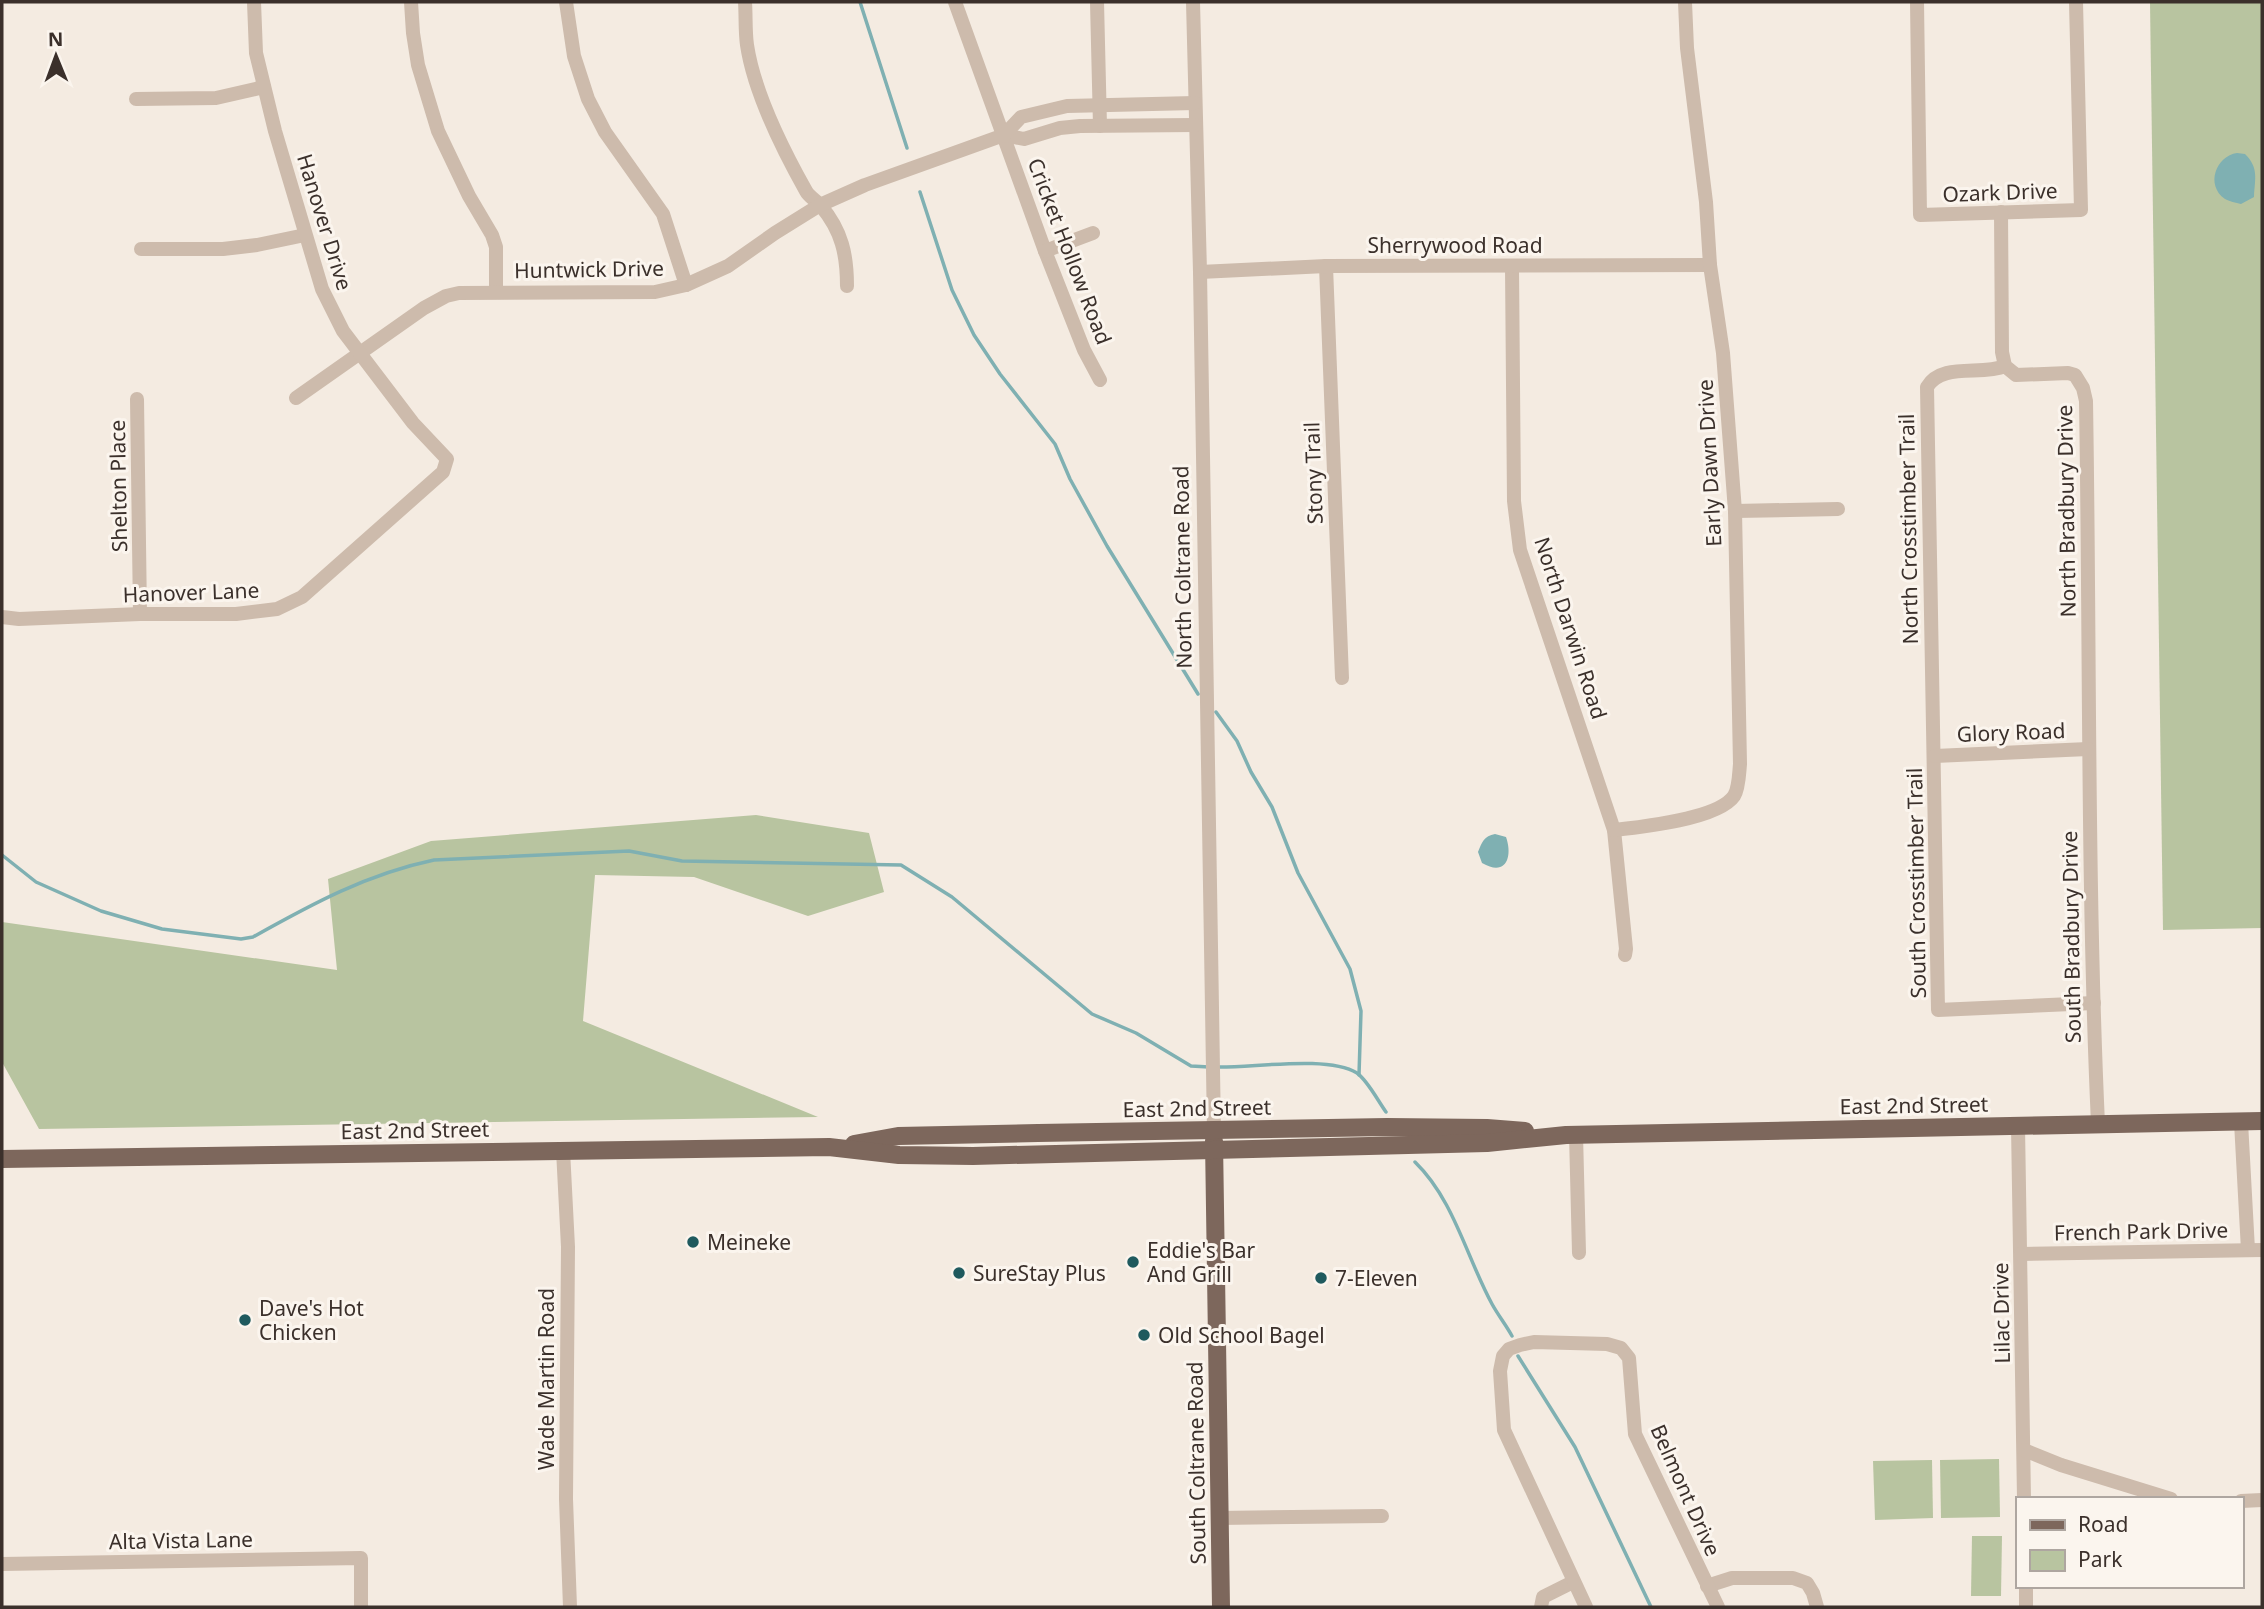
<svg xmlns="http://www.w3.org/2000/svg" width="2264" height="1609" viewBox="0 0 2264 1609" font-family="'Noto Sans',sans-serif">
  <rect width="100%" height="100%" fill="#f4ebe1"/>
  <g fill="#b8c4a0">
    <polygon points="2150,2 2262,2 2262,928 2163,930"/>
    <polygon points="756,815 869,833 884,892 808,916 694,877 595,875 583,1021 818,1117 39,1129 2,1062 2,922 337,970 328,879 431,841"/>
    <polygon points="1999,1459 2000,1517 1941,1518 1940,1460"/>
    <polygon points="1932,1460 1933,1518 1875,1520 1873,1461"/>
    <polygon points="1972,1536 2002,1536 2001,1596 1971,1596"/>
  </g>
  <g fill="#7fb0b2">
    <path d="M2237,153L2245,154C2259,168 2255,178 2254,197L2241,204C2236,203 2229,201 2225,199C2205,185 2216,156 2237,153Z"/>
    <path d="M1495,834L1506,837C1513,857 1506,877 1482,863L1478,852C1482,842 1484,836 1495,834Z"/>
  </g>
  <g fill="none" stroke-linecap="round" stroke-linejoin="round">
    <g stroke="#7fb0b2" stroke-width="3.5">
      <polyline points="860,2 907,148"/>
      <polyline points="920,192 952,290 974,335 1000,374 1055,444 1070,479 1107,546 1198,694"/>
      <polyline points="1216,712 1237,741 1251,772 1272,807 1298,873 1350,969 1361,1011 1359,1075"/>
      <path d="M2,855L36,882L101,911L162,929L241,939L253,937C312,904 367,874 434,860L629,851L682,861L901,865L952,897L1092,1014L1136,1033L1191,1066L1209,1067"/>
      <path d="M1217,1067C1253,1068 1327,1055 1357,1073C1368,1081 1378,1101 1386,1112"/>
      <path d="M1415,1162C1454,1200 1466,1256 1492,1304C1498,1315 1506,1325 1512,1336"/>
      <polyline points="1518,1356 1575,1447 1651,1607"/>
    </g>
    <g stroke="#cdbbac" stroke-width="14">
      <polyline points="411,2 413,33 418,65 438,131 469,196 492,235 496,247 496,292"/>
      <polyline points="566,2 574,56 588,99 605,132 663,214 686,285"/>
      <path d="M745,2C746,16 745,31 747,45C754,92 783,150 806,191C809,197 816,200 821,206C842,231 847,255 847,286"/>
      <polyline points="955,2 1045,251 1084,350 1100,380"/>
      <polyline points="1097,2 1100,126"/>
      <polyline points="1193,2 1200,272 1214,1131"/>
      <polyline points="1917,2 1920,215 2081,210 2076,2"/>
      <polyline points="136,99 216,98 264,87"/>
      <polyline points="1004,135 1024,139 1060,128 1080,126 1195,125"/>
      <path d="M2001,212L2002,352L2005,366L2016,375L2068,373L2075,375L2083,388L2086,401C2090,642 2087,883 2098,1124"/>
      <polyline points="141,249 223,249 257,245 305,235"/>
      <polyline points="1045,251 1093,233"/>
      <polyline points="1326,266 1342,678"/>
      <polyline points="1512,267 1514,501 1520,550 1614,830 1626,949 1625,955"/>
      <polyline points="1200,272 1326,266 1710,265"/>
      <path d="M2005,366C1981,376 1942,362 1927,387L1938,1010L2094,1003"/>
      <polyline points="296,398 424,308 446,296 459,293 655,292 686,285 728,266 775,233 820,205 865,185 1004,135 1021,117 1067,106 1195,103"/>
      <polyline points="137,399 140,614"/>
      <polyline points="1735,511 1838,509"/>
      <polyline points="2,617 19,619 140,614 236,614 277,609 302,597 443,472 447,459 413,423 343,331 322,289 275,131 256,53 254,2"/>
      <polyline points="1935,756 2088,749"/>
      <path d="M1614,830C1642,827 1718,819 1734,796C1739,788 1739,774 1740,764L1735,511L1723,353L1710,265L1706,202L1687,48L1685,2"/>
      <polyline points="2241,1122 2248,1250"/>
      <polyline points="2018,1126 2024,1499"/>
      <polyline points="1576,1134 1579,1253"/>
      <polyline points="563,1150 568,1247 566,1499 570,1607"/>
      <polyline points="2021,1254 2262,1250"/>
      <polyline points="2024,1450 2061,1465 2171,1499"/>
      <polyline points="2241,1501 2262,1500"/>
      <polyline points="1219,1518 1382,1516"/>
      <polyline points="2,1564 361,1558 361,1607"/>
      <polyline points="1707,1586 1732,1578 1793,1578 1807,1583 1813,1593 1817,1607"/>
      <polyline points="2026,1586 2026,1607"/>
      <polyline points="1541,1607 1543,1597 1573,1582"/>
      <polyline points="1586,1607 1504,1430 1500,1371 1503,1356 1509,1349 1520,1345 1534,1342 1607,1344 1621,1348 1629,1358 1635,1434 1718,1607"/>
    </g>
    <g stroke="#7d675c" stroke-width="18">
      <polyline points="1214,1141 1221,1607"/>
      <polyline points="854,1144 898,1136 1038,1133 1387,1127 1487,1128 1525,1131"/>
      <polyline points="2,1159 829,1147 899,1155 973,1156 1487,1143 1566,1135 2262,1121"/>
    </g>
  </g>
  <g fill="#1f5a5e" stroke="#fbf5ee" stroke-width="2.5">
    <circle cx="693" cy="1242" r="7"/>
    <circle cx="1133" cy="1262" r="7"/>
    <circle cx="959" cy="1273" r="7"/>
    <circle cx="1321" cy="1278" r="7"/>
    <circle cx="245" cy="1320" r="7"/>
    <circle cx="1144" cy="1335" r="7"/>
  </g>
  <g text-anchor="middle" dominant-baseline="central" stroke-width="6" stroke-linejoin="round" paint-order="stroke">
    <g font-size="21" fill="#3b302b" stroke="#fbf5ee">
      <text transform="translate(2000 192) rotate(-2)">Ozark Drive</text>
      <text transform="translate(325 222) rotate(73)">Hanover Drive</text>
      <text x="1455" y="245">Sherrywood Road</text>
      <text transform="translate(1070 251) rotate(69)">Cricket Hollow Road</text>
      <text transform="translate(589 269) rotate(-1)">Huntwick Drive</text>
      <text transform="translate(1709 463) rotate(-93)">Early Dawn Drive</text>
      <text transform="translate(1313 473) rotate(-92)">Stony Trail</text>
      <text transform="translate(118 486) rotate(-91)">Shelton Place</text>
      <text transform="translate(2066 511) rotate(-91)">North Bradbury Drive</text>
      <text transform="translate(1908 529) rotate(-91)">North Crosstimber Trail</text>
      <text transform="translate(1182 567) rotate(-91)">North Coltrane Road</text>
      <text transform="translate(191 592) rotate(-2)">Hanover Lane</text>
      <text transform="translate(1571 628) rotate(72)">North Darwin Road</text>
      <text transform="translate(2011 732) rotate(-2)">Glory Road</text>
      <text transform="translate(1916 883) rotate(-91)">South Crosstimber Trail</text>
      <text transform="translate(2071 937) rotate(-91)">South Bradbury Drive</text>
      <text transform="translate(1914 1105) rotate(-1)">East 2nd Street</text>
      <text transform="translate(1197 1108) rotate(-1)">East 2nd Street</text>
      <text transform="translate(415 1130) rotate(-1)">East 2nd Street</text>
      <text transform="translate(2141 1231) rotate(-1)">French Park Drive</text>
      <text transform="translate(2001 1313) rotate(-91)">Lilac Drive</text>
      <text transform="translate(546 1379) rotate(-90)">Wade Martin Road</text>
      <text transform="translate(1196 1463) rotate(-91)">South Coltrane Road</text>
      <text transform="translate(1686 1490) rotate(66)">Belmont Drive</text>
      <text transform="translate(181 1540) rotate(-1)">Alta Vista Lane</text>
    </g>
    <g font-size="21" fill="#3b302b" stroke="#fbf5ee" text-anchor="start">
      <text x="707" y="1242">Meineke</text>
      <text x="1147" y="1250">Eddie's Bar<tspan x="1147" dy="24">And Grill</tspan></text>
      <text x="973" y="1273">SureStay Plus</text>
      <text x="1335" y="1278">7-Eleven</text>
      <text x="259" y="1308">Dave's Hot<tspan x="259" dy="24">Chicken</tspan></text>
      <text x="1158" y="1335">Old School Bagel</text>
    </g>
  </g>
  <rect width="2264" height="1609" fill="none" stroke="#3b302b" stroke-width="7"/>
  <rect x="2016" y="1497" width="228" height="91" fill="#fbf5ee" stroke="#aea6a0" stroke-width="2"/>
  <rect x="2030" y="1520" width="35" height="10" fill="#7d675c" stroke="#aea6a0" stroke-width="2"/>
  <text x="2078" y="1532" font-size="21" fill="#3b302b">Road</text>
  <rect x="2030" y="1550" width="35" height="21" fill="#b8c4a0" stroke="#aea6a0" stroke-width="2"/>
  <text x="2078" y="1567" font-size="21" fill="#3b302b">Park</text>
  <g transform="translate(56 56) rotate(359)" stroke="#fbf5ee" stroke-width="5" paint-order="stroke">
  <path d="M0-5L12 26L0 18L-12 26Z" fill="#3b302b"/>
  <text y="-10" font-size="19" font-weight="bold" text-anchor="middle" fill="#3b302b">N</text>
  </g>
</svg>
